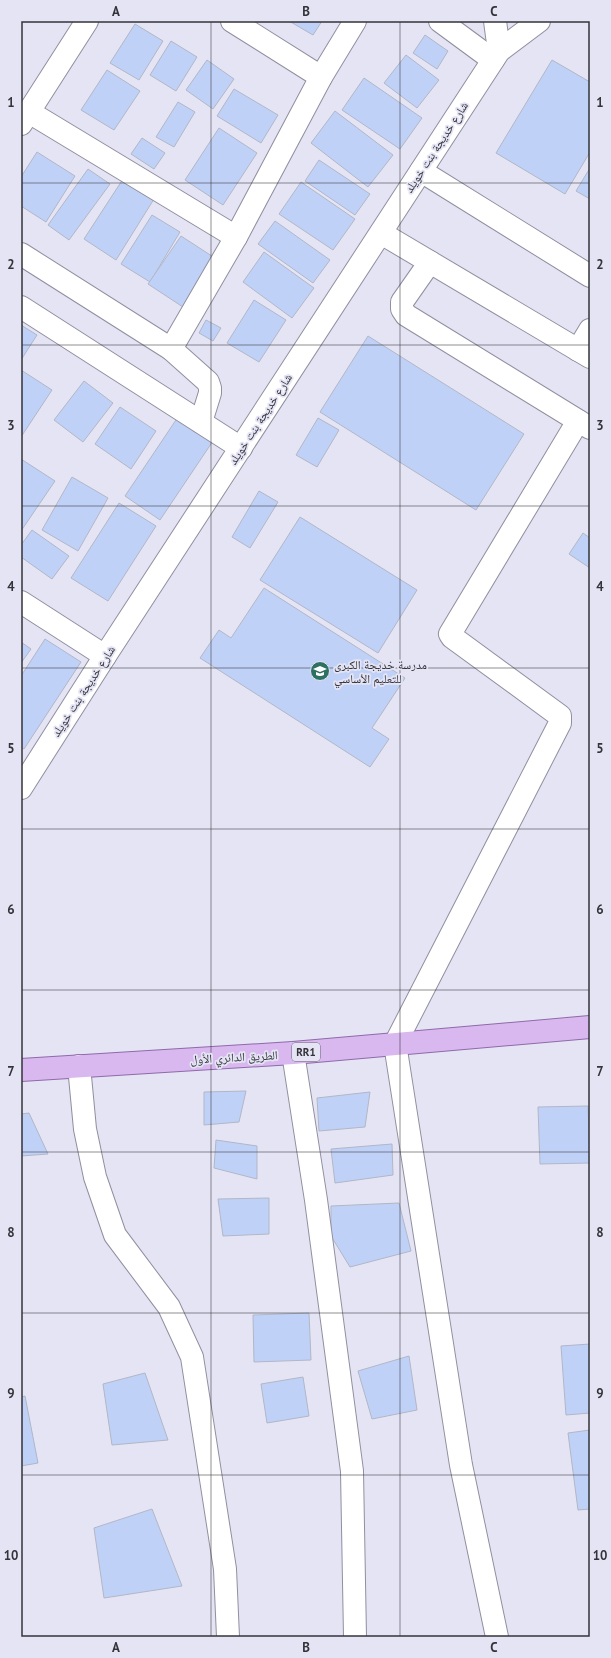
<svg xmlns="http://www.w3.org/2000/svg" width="611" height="1658" viewBox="0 0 611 1658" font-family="'PT Sans','Noto Naskh Arabic',sans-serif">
  <rect width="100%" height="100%" fill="#e5e4f5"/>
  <g fill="#c0d1f8" stroke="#b1b7c6">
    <polygon points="289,21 322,21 313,35"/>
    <polygon points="135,24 163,41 139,80 110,63"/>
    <polygon points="425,35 448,51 437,69 413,53"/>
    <polygon points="171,41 197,57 176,91 150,75"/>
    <polygon points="406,55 439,80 417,108 384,83"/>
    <polygon points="207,60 234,79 213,109 186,90"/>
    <polygon points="552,60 590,82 590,152 565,194 496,153"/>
    <polygon points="107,70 140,91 114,130 81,110"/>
    <polygon points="364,78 422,118 400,149 342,110"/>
    <polygon points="234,89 278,115 261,143 217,116"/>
    <polygon points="178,102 195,112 174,147 156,137"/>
    <polygon points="335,111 393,155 368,187 311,143"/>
    <polygon points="219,128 257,153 223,205 185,180"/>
    <polygon points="142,138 165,153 154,169 131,154"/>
    <polygon points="37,152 75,176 46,222 21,206 21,177"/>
    <polygon points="319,160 370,194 355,215 305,181"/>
    <polygon points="590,168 590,199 576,191"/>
    <polygon points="88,169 110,184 69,240 48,225"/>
    <polygon points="123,179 154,199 116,260 84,239"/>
    <polygon points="301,182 355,219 333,250 279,214"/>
    <polygon points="152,215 180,232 150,282 121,264"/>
    <polygon points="275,221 330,260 313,283 258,244"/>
    <polygon points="181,236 218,260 186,309 148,284"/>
    <polygon points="264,252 314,288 292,318 243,282"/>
    <polygon points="254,300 286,320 259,362 227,343"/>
    <polygon points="206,320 221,328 213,341 199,333"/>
    <polygon points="21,325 37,335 21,360"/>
    <polygon points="368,336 524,434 476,510 320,412"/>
    <polygon points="21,370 52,390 21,437"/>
    <polygon points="84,381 113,403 83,442 54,420"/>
    <polygon points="120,407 156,431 131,469 95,444"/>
    <polygon points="180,414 215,438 160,520 125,496"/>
    <polygon points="318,418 339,430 317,467 296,455"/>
    <polygon points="21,459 55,481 21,531"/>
    <polygon points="72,477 108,498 78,551 42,530"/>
    <polygon points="259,491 278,502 250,548 232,537"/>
    <polygon points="119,503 156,526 108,601 71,578"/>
    <polygon points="300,517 417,590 378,653 260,580"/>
    <polygon points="32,530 69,556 52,579 21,557 21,545"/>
    <polygon points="583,533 590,538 590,568 569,554"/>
    <polygon points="264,588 405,678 372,728 389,739 370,767 200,658 219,630 231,638"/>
    <polygon points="45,639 81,662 24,749 21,747 21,676"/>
    <polygon points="21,642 31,649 21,663"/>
    <polygon points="246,1091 239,1122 204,1125 204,1092"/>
    <polygon points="370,1092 365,1127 319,1131 317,1098"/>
    <polygon points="588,1106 590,1163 540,1164 538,1107"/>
    <polygon points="29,1113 48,1154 21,1156 21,1114"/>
    <polygon points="216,1140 257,1146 257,1179 214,1168"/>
    <polygon points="392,1144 393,1175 335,1183 331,1149"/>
    <polygon points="269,1198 269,1234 223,1236 218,1199"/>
    <polygon points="399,1203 411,1251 350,1267 331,1236 331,1206"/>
    <polygon points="309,1313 311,1360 254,1362 253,1315"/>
    <polygon points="590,1344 590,1413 566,1415 561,1346"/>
    <polygon points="409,1356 417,1410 372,1419 358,1371"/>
    <polygon points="145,1373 168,1440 112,1445 103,1384"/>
    <polygon points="303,1377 309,1416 267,1423 261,1384"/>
    <polygon points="25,1396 38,1463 21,1466 21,1397"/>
    <polygon points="590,1430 590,1509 578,1510 568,1433"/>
    <polygon points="152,1509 182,1586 104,1598 94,1528"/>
  </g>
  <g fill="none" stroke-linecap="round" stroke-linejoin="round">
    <g stroke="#908f9e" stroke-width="24">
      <g id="minor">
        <polyline points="232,21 321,77"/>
        <polyline points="440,21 493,60"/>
        <polyline points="495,21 499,51"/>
        <polyline points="29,112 236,237"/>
        <polyline points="21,124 87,21"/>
        <polyline points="421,171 590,276"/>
        <polyline points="381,233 590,357"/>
        <polyline points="21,254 171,349 208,382 210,388 210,393 201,422"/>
        <polyline points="430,262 402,302 402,309 406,315 590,428"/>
        <polyline points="21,307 241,448"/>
        <polyline points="171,349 236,237 321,77 355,21"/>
        <polyline points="578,350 590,330"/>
        <polyline points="21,602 105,656"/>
        <polyline points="21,788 105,656 499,51 539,21"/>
        <polyline points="293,1053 316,1200 352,1471 355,1637"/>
        <polyline points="79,1066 85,1129 95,1177 115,1235 169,1307 192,1357 225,1569 228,1637"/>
        <polyline points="497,1637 461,1465 395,1044 560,723 560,716 452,637 450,634 578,421"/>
      </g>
    </g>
    <g stroke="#8f6aa9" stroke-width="24">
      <polyline id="primary" points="21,1070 293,1053 590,1027"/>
    </g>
    <use href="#minor" stroke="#fff" stroke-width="22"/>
    <use href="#primary" stroke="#d9b7ef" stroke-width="22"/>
  </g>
  <path fill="none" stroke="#333339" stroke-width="1" stroke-opacity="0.55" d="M211,21V1637M400,21V1637M21,183H590M21,345H590M21,506H590M21,668H590M21,829H590M21,990H590M21,1152H590M21,1313H590M21,1475H590"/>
  <defs>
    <g id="school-disc" transform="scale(1)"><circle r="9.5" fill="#2d7163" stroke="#e5e4f5"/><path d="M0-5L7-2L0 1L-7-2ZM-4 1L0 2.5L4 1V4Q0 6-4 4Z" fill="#fff"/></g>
  </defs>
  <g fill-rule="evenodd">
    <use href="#school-disc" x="320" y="671"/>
  </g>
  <g text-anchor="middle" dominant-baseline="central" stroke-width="3.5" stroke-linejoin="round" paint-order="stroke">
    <rect fill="#e5e4f5" stroke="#686871" stroke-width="1" x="292" y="1043" width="28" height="18" rx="3"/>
    <g font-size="11" font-weight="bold" fill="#333339">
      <text x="306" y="1052">RR1</text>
    </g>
    <g font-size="12" fill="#333339" stroke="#e5e4f5">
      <text transform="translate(436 147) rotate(-57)">شارع خديجة بنت خويلد</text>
      <text transform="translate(260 419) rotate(-57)">شارع خديجة بنت خويلد</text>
      <text transform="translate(83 691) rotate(-57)">شارع خديجة بنت خويلد</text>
      <text transform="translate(234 1057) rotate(-3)">الطريق الدائري الأول</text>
    </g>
    <g font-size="12" fill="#333339" stroke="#e5e4f5" text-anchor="start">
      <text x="334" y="664">مدرسة خديجة الكبرى<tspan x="334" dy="14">للتعليم الأساسي</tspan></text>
    </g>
  </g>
  <rect width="611" height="1658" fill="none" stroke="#e5e4f5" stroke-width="44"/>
  <rect x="22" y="22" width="567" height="1614" fill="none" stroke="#333339" stroke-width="1.5"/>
  <g font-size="13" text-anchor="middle" font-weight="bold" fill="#333339">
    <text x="116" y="16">A</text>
    <text x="306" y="16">B</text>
    <text x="494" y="16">C</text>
    <text x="11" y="107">1</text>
    <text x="600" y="107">1</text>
    <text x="11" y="269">2</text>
    <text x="600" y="269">2</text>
    <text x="11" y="430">3</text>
    <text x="600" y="430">3</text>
    <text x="11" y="591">4</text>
    <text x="600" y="591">4</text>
    <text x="11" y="753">5</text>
    <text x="600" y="753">5</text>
    <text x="11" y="914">6</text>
    <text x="600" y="914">6</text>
    <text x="11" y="1076">7</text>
    <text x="600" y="1076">7</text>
    <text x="11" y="1237">8</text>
    <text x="600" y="1237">8</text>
    <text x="11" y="1398">9</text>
    <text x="600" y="1398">9</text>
    <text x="11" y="1560">10</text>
    <text x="600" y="1560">10</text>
    <text x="116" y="1652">A</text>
    <text x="306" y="1652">B</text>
    <text x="494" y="1652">C</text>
  </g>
</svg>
